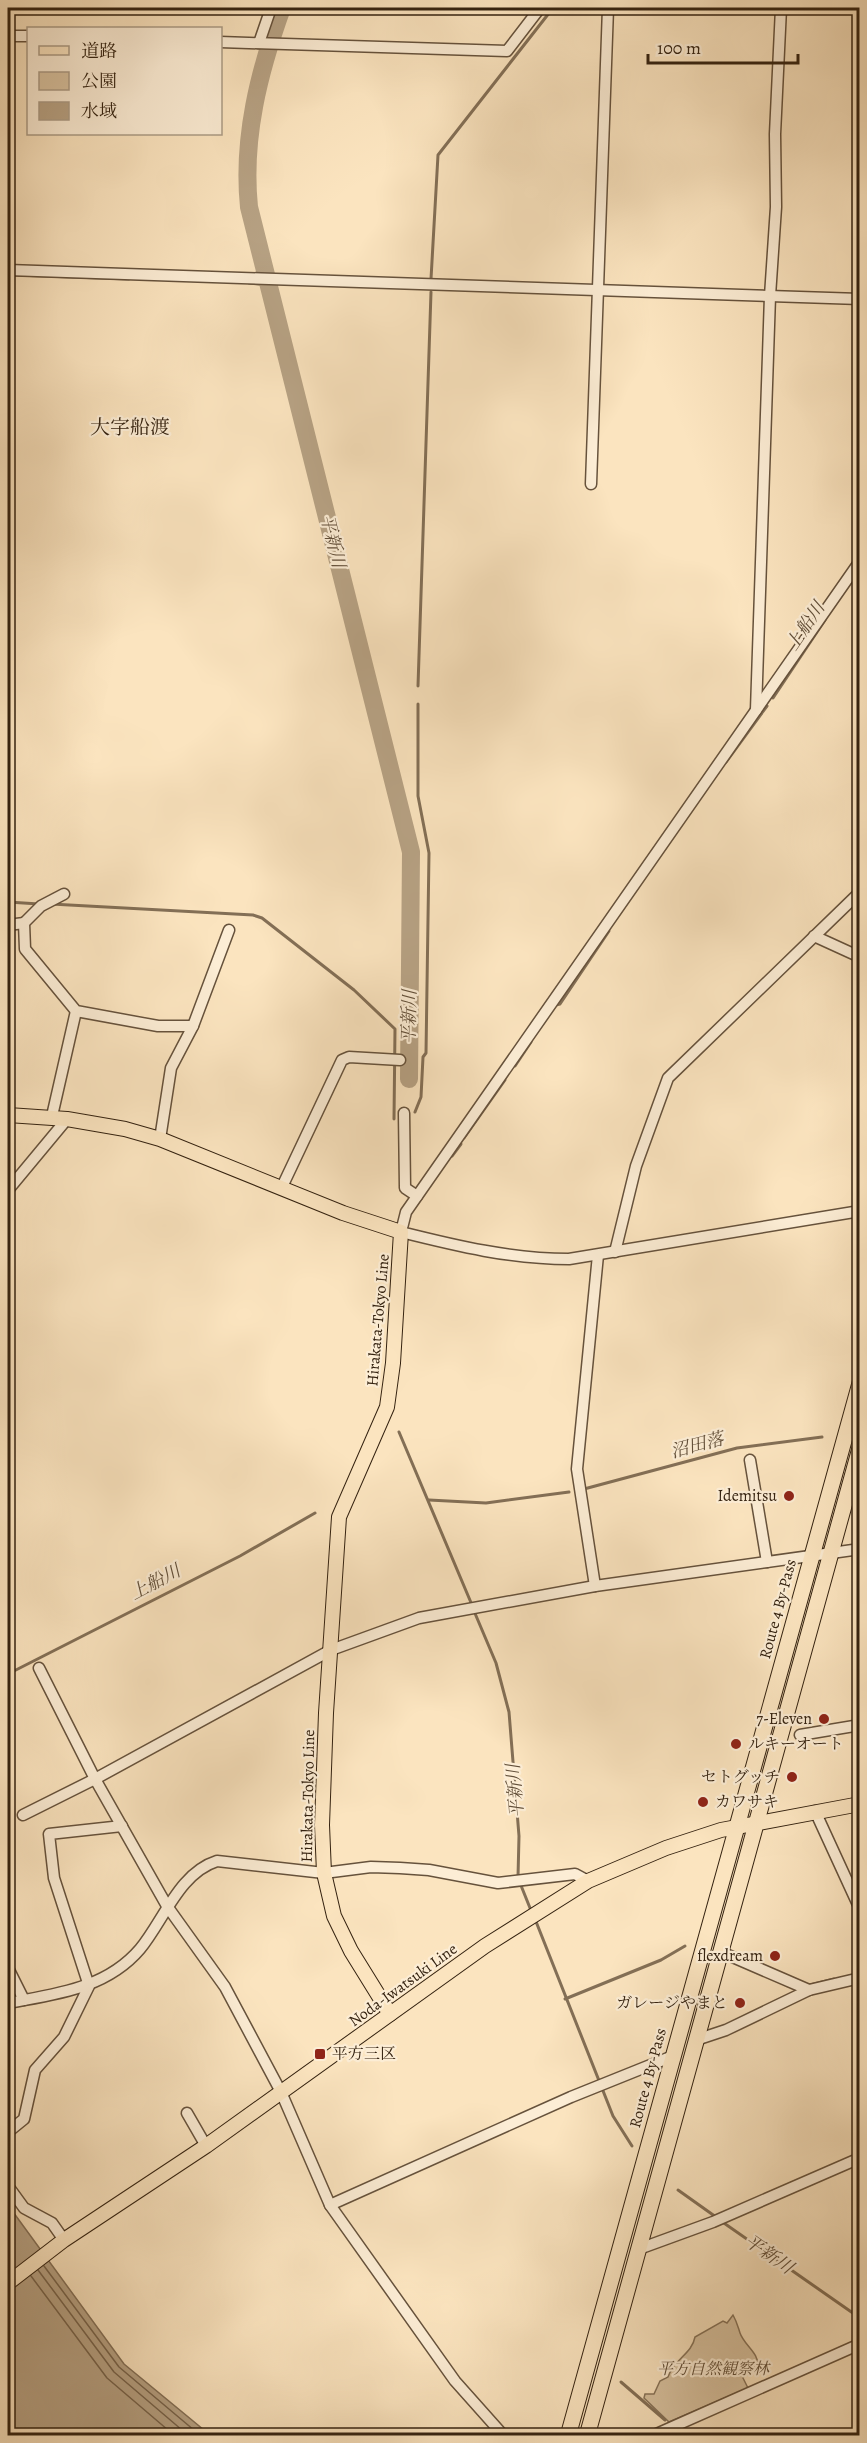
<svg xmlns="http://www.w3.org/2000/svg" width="867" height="2443" viewBox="0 0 867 2443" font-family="Alegreya,'Noto Serif JP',serif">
  <rect width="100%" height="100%" fill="#fbe4bf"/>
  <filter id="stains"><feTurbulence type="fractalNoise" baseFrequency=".00333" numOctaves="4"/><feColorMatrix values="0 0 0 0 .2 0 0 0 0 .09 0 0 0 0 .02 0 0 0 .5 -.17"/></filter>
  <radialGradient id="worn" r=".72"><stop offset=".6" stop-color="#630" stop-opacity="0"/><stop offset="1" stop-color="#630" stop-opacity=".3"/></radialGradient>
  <path fill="#d9c3a1" stroke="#867258" stroke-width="1.5" d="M733,2315C737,2322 738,2327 740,2333C744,2345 759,2353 758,2366L747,2370L743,2378L748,2388L669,2422L644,2398L645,2394H654L660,2381L668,2377C674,2359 692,2354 695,2337L723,2321L727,2323Z"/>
  <polygon fill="#b7a284" stroke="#836f56" stroke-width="1.5" points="8,2205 124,2364 210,2435 15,2436 8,2427"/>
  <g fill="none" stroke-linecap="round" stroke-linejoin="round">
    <g stroke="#76624a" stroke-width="1.5">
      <polyline points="44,2266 119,2367 201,2436"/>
      <polyline points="38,2270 114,2372 189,2436"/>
      <polyline points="31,2276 107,2378 175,2436"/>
    </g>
    <g stroke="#836f56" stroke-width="3">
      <polyline points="15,275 129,279"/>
      <polyline points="431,279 438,155 553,8"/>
      <polyline points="249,283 269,285"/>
      <polyline points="418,686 431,292"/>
      <polyline points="773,698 825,620"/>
      <polyline points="726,762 767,706"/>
      <polyline points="8,902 39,904"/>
      <polyline points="51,904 253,915 262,918 354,990 395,1029 394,1119"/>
      <polyline points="556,1005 560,1004 609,931"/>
      <polyline points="515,1066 531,1042"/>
      <polyline points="415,1112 421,1097 423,1057 426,1053 429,853 418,796 418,704"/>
      <polyline points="464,1138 505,1080"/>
      <polyline points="452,1156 461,1144"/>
      <polyline points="399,1432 472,1605"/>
      <polyline points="584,1489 737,1448 822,1437"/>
      <polyline points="429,1500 486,1503 569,1492"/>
      <polyline points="474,1611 496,1663 509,1712 519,1836 518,1877"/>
      <polyline points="8,1674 240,1556 315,1513"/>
      <polyline points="520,1883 532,1913"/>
      <polyline points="535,1919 613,2116 632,2146"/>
      <polyline points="806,1986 834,1979"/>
      <polyline points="565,1999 661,1960 685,1946"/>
      <polyline points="678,2190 716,2217"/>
      <polyline points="721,2221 860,2318"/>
      <polyline points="621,2382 665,2420"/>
      <polyline points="679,2432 684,2436"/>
    </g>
    <path stroke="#b7a284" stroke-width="18" d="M282,8C259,72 242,138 249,207L411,852L409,1079"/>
    <g stroke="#66523c" stroke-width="13">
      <g id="minor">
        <polyline points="8,36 28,36"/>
        <polyline points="220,42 507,51 540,8"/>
        <polyline points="259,43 271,8"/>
        <polyline points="8,270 860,299"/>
        <polyline points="591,484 608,8"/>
        <path d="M860,561L406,1212L401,1232C457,1246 511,1259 569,1259L860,1211"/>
        <polyline points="756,710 770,296 776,207 775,134 781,8"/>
        <polyline points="64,894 41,906 24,923 25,949 76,1011 158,1026 193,1026"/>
        <polyline points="8,925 24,923"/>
        <polyline points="814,936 860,957"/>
        <polyline points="404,1113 405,1188 417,1196"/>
        <polyline points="52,1116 76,1011"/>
        <polyline points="160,1139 171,1068 193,1026 229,930"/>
        <polyline points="281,1189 342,1060 349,1057 400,1060"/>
        <polyline points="8,1190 67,1119"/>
        <polyline points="615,1252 636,1166 668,1078 860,892"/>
        <polyline points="750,1460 767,1562"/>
        <polyline points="595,1586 577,1469 598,1255"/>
        <polyline points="39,1668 95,1779 167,1906 225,1987 281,2092 330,2205 455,2381 504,2436"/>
        <polyline points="800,1735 860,1725"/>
        <polyline points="815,1811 860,1909"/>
        <polyline points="23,1815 95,1779 331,1650 419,1618 595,1586 860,1549"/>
        <polyline points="721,1952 809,1990"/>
        <polyline points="8,1968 24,2000"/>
        <path d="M8,2003C55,1994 106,1989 140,1949C164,1920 179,1873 217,1861L324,1873L371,1867L400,1868L429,1870L498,1883L575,1874L588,1881"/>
        <polyline points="696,2040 726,2030 809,1990 860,1978"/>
        <polyline points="187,2113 206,2146"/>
        <polyline points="8,2132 24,2119 35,2070 64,2037 89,1986 54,1878 49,1834 122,1826"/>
        <polyline points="8,2186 24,2208 52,2223 64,2240"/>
        <polyline points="330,2205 571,2097 673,2056"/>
        <polyline points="639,2249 713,2222 860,2158"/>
        <polyline points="652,2436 860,2344"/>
      </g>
    </g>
    <g stroke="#342210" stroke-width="16">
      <g id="major">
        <polyline points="8,1115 67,1119 125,1129 160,1139 343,1213 401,1232 393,1363 387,1407 339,1517 326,1713 322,1825 324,1873 334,1916 351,1951 390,2014"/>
        <polyline points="8,2283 64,2240 206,2146 485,1946 588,1881 666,1848 721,1830 860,1804"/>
      </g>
    </g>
    <g stroke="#342210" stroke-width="17">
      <g id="highway">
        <polyline points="568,2436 860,1383"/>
        <polyline points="587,2436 860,1448"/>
      </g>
    </g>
    <use href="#minor" stroke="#fcedd5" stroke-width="10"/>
    <use href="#major" stroke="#fbe4bf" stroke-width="14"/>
    <use href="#highway" stroke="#fbe4bf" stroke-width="15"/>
  </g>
  <g fill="#8f2418" stroke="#fcedd5" stroke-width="2">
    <circle cx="789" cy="1496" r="6"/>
    <circle cx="824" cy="1719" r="6"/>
    <circle cx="736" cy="1744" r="6"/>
    <circle cx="792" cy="1777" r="6"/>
    <circle cx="703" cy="1802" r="6"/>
    <circle cx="775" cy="1956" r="6"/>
    <circle cx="740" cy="2003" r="6"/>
    <rect x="314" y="2048" width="12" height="12" rx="3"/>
  </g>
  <g text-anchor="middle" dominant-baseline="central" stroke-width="4.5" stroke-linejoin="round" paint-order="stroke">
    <g font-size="16" fill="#342210" stroke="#fcedd5">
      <text transform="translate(378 1320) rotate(-85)">Hirakata-Tokyo Line</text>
      <text transform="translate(778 1609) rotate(-75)">Route 4 By-Pass</text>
      <text transform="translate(308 1796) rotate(-89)">Hirakata-Tokyo Line</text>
      <text transform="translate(403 1985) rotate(-36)">Noda-Iwatsuki Line</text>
      <text transform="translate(648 2078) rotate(-75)">Route 4 By-Pass</text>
    </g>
    <g font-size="16" fill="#342210" stroke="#fcedd5" text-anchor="end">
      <text x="777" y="1496">Idemitsu</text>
      <text x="812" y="1719">7-Eleven</text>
      <text x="748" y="1744" text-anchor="start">ルキーオート</text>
      <text x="780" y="1777">セトグッチ</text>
      <text x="715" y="1802" text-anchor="start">カワサキ</text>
      <text x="763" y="1956">flexdream</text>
      <text x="728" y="2003">ガレージやまと</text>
      <text x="332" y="2054" text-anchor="start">平方三区</text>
    </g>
    <g font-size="16" font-style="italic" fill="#5d4a34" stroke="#fcedd5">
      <text x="713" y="2369">平方自然観察林</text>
    </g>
    <g font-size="18" font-style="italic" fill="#624f39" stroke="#fcedd5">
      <text transform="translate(333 541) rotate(76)">平新川</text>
      <text transform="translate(805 626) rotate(-56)">上船川</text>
      <text transform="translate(409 1017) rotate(-89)">平新川</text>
      <text transform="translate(697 1445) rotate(-15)">沼田落</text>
      <text transform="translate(155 1582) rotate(-28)">上船川</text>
      <text transform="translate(515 1791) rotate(-95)">平新川</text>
      <text transform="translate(769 2254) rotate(35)">平新川</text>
    </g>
    <g font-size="20" fill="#342210" stroke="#fcedd5">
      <text x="130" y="427">大字船渡</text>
    </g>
  </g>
  <rect width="867" height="2443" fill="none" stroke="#fbe4bf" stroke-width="30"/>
  <rect x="9" y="9" width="849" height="2425" fill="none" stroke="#342210" stroke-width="3"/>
  <rect x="15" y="15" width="837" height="2413" fill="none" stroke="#342210" stroke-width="1.5"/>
  <rect x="27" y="27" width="195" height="108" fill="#fcedd5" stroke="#ac9c86" stroke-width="1.5"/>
  <rect x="39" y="46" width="30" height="9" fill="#fbe4bf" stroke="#ac9c86" stroke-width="1.5"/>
  <text x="81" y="57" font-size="18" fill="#342210">道路</text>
  <rect x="39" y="72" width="30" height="18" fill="#d9c3a1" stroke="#ac9c86" stroke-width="1.5"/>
  <text x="81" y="87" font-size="18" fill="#342210">公園</text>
  <rect x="39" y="102" width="30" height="18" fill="#b7a284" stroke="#ac9c86" stroke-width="1.5"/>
  <text x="81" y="117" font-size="18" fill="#342210">水域</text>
  <path d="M648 54v9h150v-9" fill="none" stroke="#342210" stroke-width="3"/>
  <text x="657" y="54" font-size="18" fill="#342210" stroke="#fcedd5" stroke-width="4.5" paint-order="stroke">100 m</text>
  <rect width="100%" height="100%" filter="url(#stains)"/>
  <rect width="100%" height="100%" fill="url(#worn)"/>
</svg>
